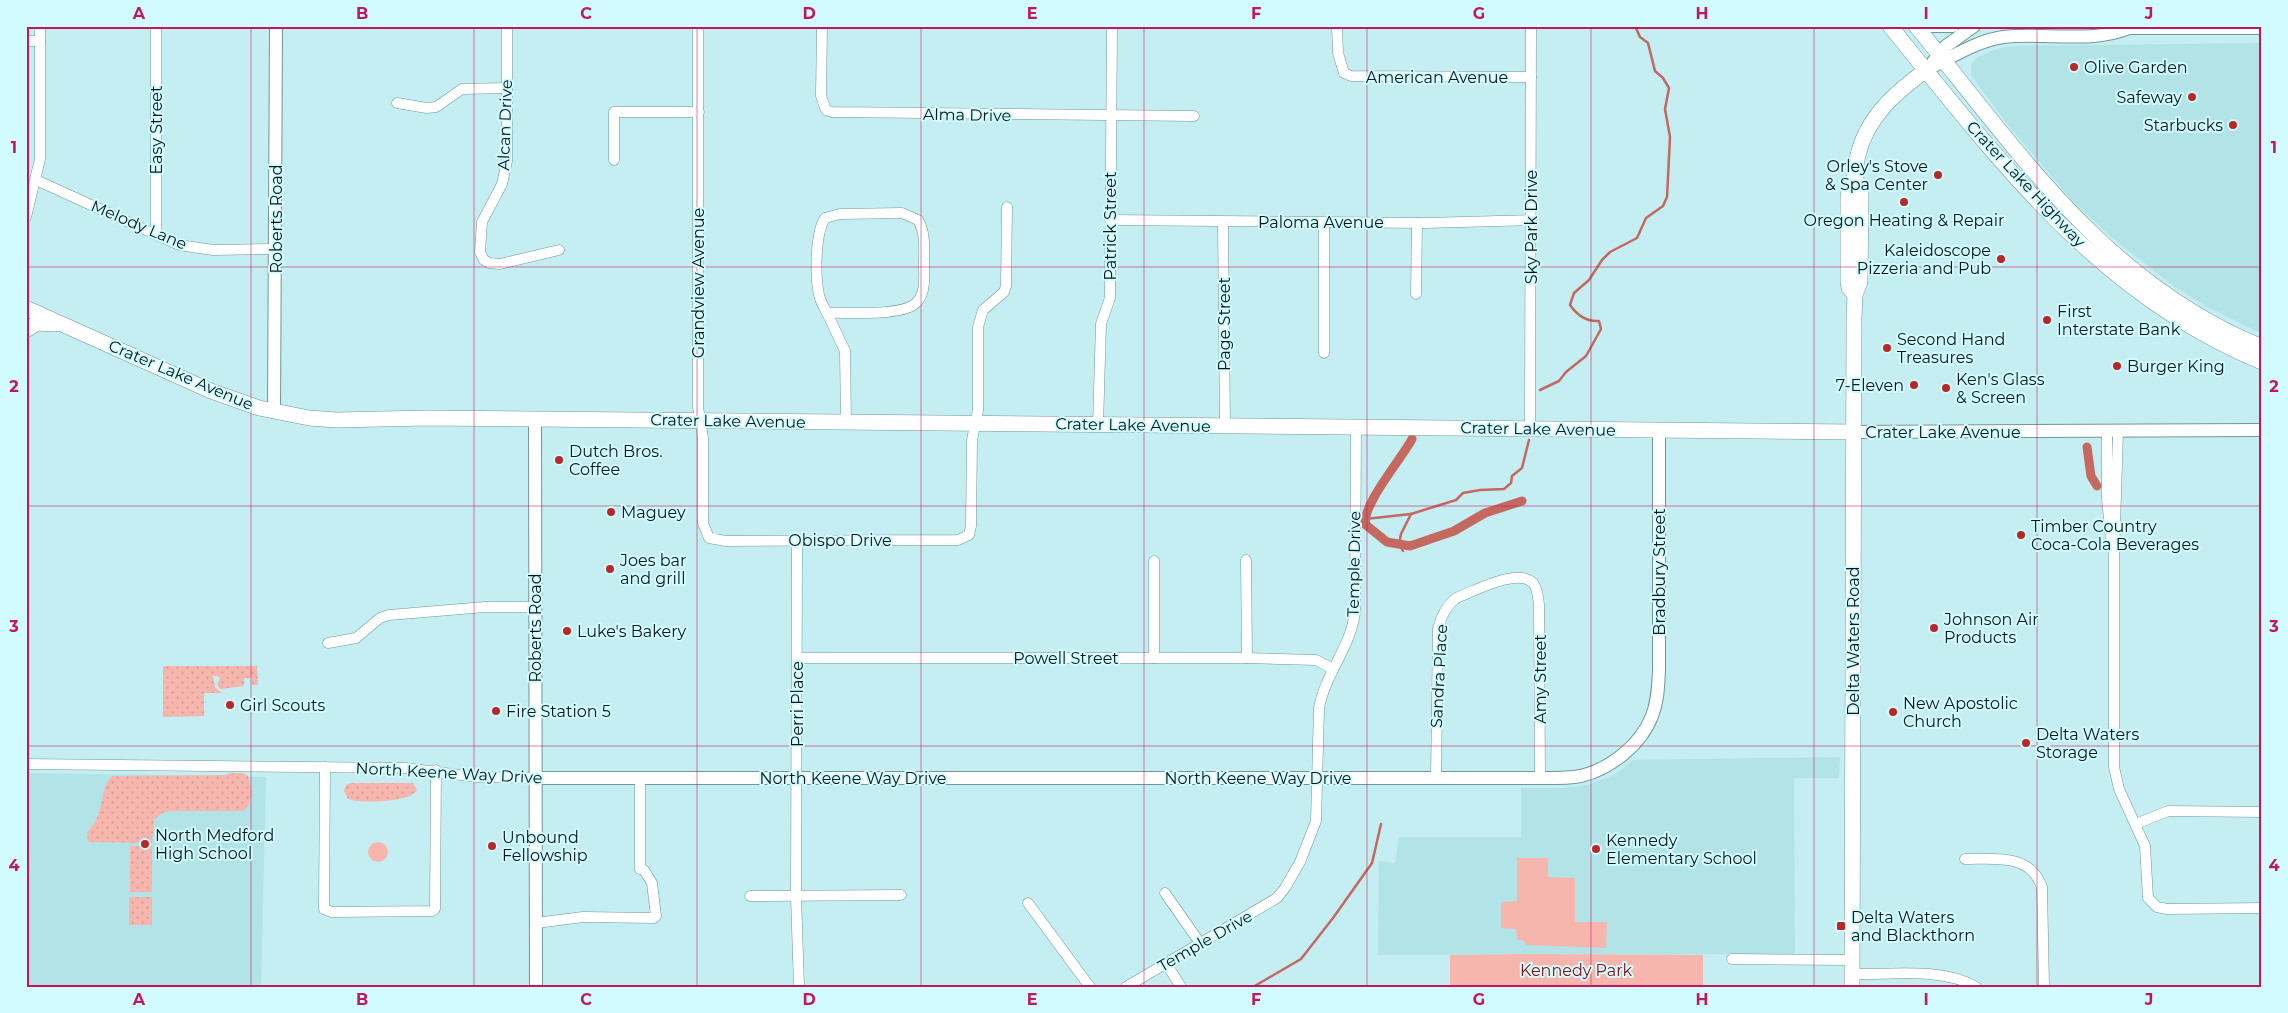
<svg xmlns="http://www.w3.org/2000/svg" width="2288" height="1013" viewBox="0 0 2288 1013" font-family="Montserrat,sans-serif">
  <defs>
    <pattern id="grass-dots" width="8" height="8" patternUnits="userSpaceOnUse" patternTransform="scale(1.25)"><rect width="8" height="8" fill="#f6b6ae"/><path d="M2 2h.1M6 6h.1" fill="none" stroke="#d29c95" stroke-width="1.8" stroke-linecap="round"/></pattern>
  </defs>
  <rect width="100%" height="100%" fill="#c4eef1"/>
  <g fill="#b1e3e7">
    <polygon points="2262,43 2262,334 2204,305 2175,287 2110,236 2072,200 2048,172 2009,126 1971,75 1971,65 1976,58 1999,48 2016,46"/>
    <polygon points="1840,757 1839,778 1794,778 1795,954 1378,955 1379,861 1395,863 1399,837 1521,837 1521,788 1562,788 1588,785 1616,774 1633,760"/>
    <polygon points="26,773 266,777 261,987 26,987"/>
  </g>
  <g fill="url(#grass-dots)">
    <polygon points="257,666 258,685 252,685 252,678 244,678 244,686 220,689 217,684 220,679 218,676 213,676 215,687 222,693 204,693 204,716 163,717 163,666"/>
    <path d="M230,773H242L248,776C251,788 255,802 243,811H169L162,813L154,820L152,843L88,842L87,832C106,815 98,791 112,776L225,775Z"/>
    <path d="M350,783H413L417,790C412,802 361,804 348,799L344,791L346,785Z"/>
    <rect x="130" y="846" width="22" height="46"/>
    <polygon points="152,897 152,925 129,925 129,897"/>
  </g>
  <g fill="#f6b6ae">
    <circle cx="378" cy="852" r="10"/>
    <polygon points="1517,858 1548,858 1548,877 1575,878 1575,922 1607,922 1606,948 1526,945 1523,940 1517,940 1516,929 1501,928 1501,902 1517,901"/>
    <polygon points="1534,954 1703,955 1703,987 1450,987 1450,955"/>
  </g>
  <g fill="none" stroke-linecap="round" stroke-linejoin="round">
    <g stroke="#c5685f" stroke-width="2.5">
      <path d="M1540,390L1559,381L1566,372L1586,356L1601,329L1599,321C1586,322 1577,315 1570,305L1574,293L1589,280L1602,260L1610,252L1637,238L1646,218L1663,206L1667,197L1670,137L1665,109L1669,88L1663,78L1655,71L1648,43L1640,37L1635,26"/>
      <polyline points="1365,519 1411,514"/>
      <polyline points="1403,551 1399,544 1401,534 1411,514 1456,500 1463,493 1480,490 1504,489 1511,483 1512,476 1522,468 1529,440"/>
      <polyline points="1253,987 1301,959 1333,918 1372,863 1381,824"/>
    </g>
    <g stroke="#c5685f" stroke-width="9">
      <path d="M1412,439C1403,457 1360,507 1366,525L1387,542L1410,546L1454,531L1485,513L1522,501"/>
      <polyline points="2087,447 2091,476 2097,486"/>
    </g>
    <g stroke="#70979a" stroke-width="11">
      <g id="minor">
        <polyline points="156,26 156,234"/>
        <polyline points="507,26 507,161 502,184 482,222 480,252 484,260 489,263 500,264 559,250"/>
        <polyline points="698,26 698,407 703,438 703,523 709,538 726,541 958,540 969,535 971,526 972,440 978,410 978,327 983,310 1004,292 1006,286 1007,207"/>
        <polyline points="822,26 821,96 826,110 832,112 1194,116"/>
        <polyline points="1337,26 1338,53 1344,73 1351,76 1531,77"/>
        <polyline points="26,41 40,41"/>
        <polyline points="397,103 427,108 436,107 462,89 507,88"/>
        <polyline points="614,160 614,112 699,112"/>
        <polyline points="36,180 179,245 213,250 275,249"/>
        <path d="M902,213L918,220C926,233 924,250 924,265C924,277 926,292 917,302C904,317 847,312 827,313C824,307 820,301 819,295C815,276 815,234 825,218L840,214Z"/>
        <polyline points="26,217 40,159 40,26"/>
        <polyline points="1110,220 1425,223 1531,220"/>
        <polyline points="1223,222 1225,426"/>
        <polyline points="1324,223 1324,353"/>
        <polyline points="1416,294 1417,223"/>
        <polyline points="827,313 845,351 846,422"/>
        <polyline points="1098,425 1101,324 1110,298 1110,290 1112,26"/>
        <polyline points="1530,429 1531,26"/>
        <polyline points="2107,432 2107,498 2111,541"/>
        <polyline points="2118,432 2114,557 2114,767 2119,789 2145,846 2148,898 2157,907 2167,909 2262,908"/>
        <polyline points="797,540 796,896 799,987"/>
        <polyline points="1246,560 1247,658"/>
        <polyline points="1154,561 1154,658"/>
        <polyline points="328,643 356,638 380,618 389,615 485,607 535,607"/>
        <polyline points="797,658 1247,658 1316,660 1333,669"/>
        <polyline points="26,764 405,768 477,777 536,778"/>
        <polyline points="325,767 324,909 332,912 432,911 435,909 436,770"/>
        <path d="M1436,778L1438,629C1441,616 1446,606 1456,598C1473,592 1518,567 1533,583C1538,589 1538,598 1539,605L1540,778"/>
        <polyline points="2136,824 2168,811 2262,812"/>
        <path d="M1965,859C1994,859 2030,853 2042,887L2044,987"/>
        <polyline points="1165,893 1200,943"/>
        <polyline points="750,896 901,895"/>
        <polyline points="1028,903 1090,987"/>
        <polyline points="536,923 583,917 654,918 656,916 652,883 644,870 640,869 640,778"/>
        <polyline points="1732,959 1852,960"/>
        <polyline points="1166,963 1181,987"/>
        <path d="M1852,974C1889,975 1943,967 1976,987"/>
        <path d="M1126,987L1277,898L1285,888L1300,862L1316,821L1319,708C1325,674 1351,647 1355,612L1356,427"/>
      </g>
    </g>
    <g stroke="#70979a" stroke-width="14">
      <g id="tertiary">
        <polyline points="1925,26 1953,26"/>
        <polyline points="1933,62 1946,46 1974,26"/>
        <path d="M1926,70C1950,58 1976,41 2003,37C2044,32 2090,44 2129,28H2262"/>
        <polyline points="274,411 276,26"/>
        <polyline points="535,419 536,987"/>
        <polyline points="1853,432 2262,430"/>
        <path d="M536,778H1528C1545,778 1564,779 1581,776C1610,769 1641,745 1652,716C1658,701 1658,686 1659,671V430"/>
      </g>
    </g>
    <g stroke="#70979a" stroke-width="16">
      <g id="secondary">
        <path d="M1890,26C1998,159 2098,295 2262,362"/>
        <path d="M1916,26C2019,152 2105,283 2262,347"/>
        <path d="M1855,295L1849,288L1848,281V196C1849,188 1854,182 1855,174C1857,168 1856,162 1858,155C1867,117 1895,93 1926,70"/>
        <polyline points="26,308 211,391 259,408 309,418 336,420 428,418 1853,432"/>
        <polyline points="26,330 37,323 55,324"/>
        <polyline points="1852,987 1854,318 1855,295 1860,282 1861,194 1855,176"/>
      </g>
    </g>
    <use href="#minor" stroke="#fff" stroke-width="10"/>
    <use href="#tertiary" stroke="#fff" stroke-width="12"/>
    <use href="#secondary" stroke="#fff" stroke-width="15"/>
  </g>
  <path fill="none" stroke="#c2185b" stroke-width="1" stroke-opacity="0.55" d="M251,26V987M474,26V987M697,26V987M921,26V987M1144,26V987M1367,26V987M1591,26V987M1814,26V987M2037,26V987M26,267H2262M26,506H2262M26,746H2262"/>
  <g fill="#b82827" stroke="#d1fbfe" stroke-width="2">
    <circle cx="2074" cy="67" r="5"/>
    <circle cx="2192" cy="97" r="5"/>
    <circle cx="2233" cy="125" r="5"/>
    <circle cx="1938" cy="175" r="5"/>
    <circle cx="1904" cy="202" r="5"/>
    <circle cx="2001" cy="259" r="5"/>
    <circle cx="2047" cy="320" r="5"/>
    <circle cx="1887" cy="348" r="5"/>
    <circle cx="2117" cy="366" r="5"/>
    <circle cx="1914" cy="385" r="5"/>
    <circle cx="1946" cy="388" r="5"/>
    <circle cx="559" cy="460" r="5"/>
    <circle cx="611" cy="512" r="5"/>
    <circle cx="2021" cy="535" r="5"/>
    <circle cx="610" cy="569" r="5"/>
    <circle cx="1934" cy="628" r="5"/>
    <circle cx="567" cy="631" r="5"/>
    <circle cx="230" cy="705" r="5"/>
    <circle cx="496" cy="711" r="5"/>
    <circle cx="1893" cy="712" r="5"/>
    <circle cx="2026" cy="743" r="5"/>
    <circle cx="145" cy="844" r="5"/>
    <circle cx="492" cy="846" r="5"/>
    <circle cx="1596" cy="849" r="5"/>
    <rect x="1836" y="921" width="10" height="10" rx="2.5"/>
  </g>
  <g text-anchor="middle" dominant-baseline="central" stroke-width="4" stroke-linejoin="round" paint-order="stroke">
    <g font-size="16" fill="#09181a" stroke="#d1fbfe" text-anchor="start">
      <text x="2084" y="67">Olive Garden</text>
      <text x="2182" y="97" text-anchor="end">Safeway</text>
      <text x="2223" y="125" text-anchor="end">Starbucks</text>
      <text x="1928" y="166" text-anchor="end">Orley's Stove<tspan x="1928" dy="18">&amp; Spa Center</tspan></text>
      <text x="1904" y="220" text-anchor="middle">Oregon Heating &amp; Repair</text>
      <text x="1991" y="250" text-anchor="end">Kaleidoscope<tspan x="1991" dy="18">Pizzeria and Pub</tspan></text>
      <text x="2057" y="311">First<tspan x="2057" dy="18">Interstate Bank</tspan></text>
      <text x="1897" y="339">Second Hand<tspan x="1897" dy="18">Treasures</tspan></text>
      <text x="2127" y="366">Burger King</text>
      <text x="1956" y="379">Ken's Glass<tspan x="1956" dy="18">&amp; Screen</tspan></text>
      <text x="1904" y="385" text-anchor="end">7-Eleven</text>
      <text x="569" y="451">Dutch Bros.<tspan x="569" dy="18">Coffee</tspan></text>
      <text x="621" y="512">Maguey</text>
      <text x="2031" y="526">Timber Country<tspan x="2031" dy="18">Coca-Cola Beverages</tspan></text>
      <text x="620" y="560">Joes bar<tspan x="620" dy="18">and grill</tspan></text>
      <text x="1944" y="619">Johnson Air<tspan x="1944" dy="18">Products</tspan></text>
      <text x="577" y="631">Luke's Bakery</text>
      <text x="1903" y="703">New Apostolic<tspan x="1903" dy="18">Church</tspan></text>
      <text x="240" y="705">Girl Scouts</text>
      <text x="506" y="711">Fire Station 5</text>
      <text x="2036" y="734">Delta Waters<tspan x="2036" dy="18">Storage</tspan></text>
      <text x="155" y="835">North Medford<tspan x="155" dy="18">High School</tspan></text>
      <text x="502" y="837">Unbound<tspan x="502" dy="18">Fellowship</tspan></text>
      <text x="1606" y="840">Kennedy<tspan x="1606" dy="18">Elementary School</tspan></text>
      <text x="1851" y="917">Delta Waters<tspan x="1851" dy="18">and Blackthorn</tspan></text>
    </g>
    <g font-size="16" fill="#09181a" stroke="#d1fbfe">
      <text x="1437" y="77">American Avenue</text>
      <text transform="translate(967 115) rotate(1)">Alma Drive</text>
      <text transform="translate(505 125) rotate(-88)">Alcan Drive</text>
      <text transform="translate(156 130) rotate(-90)">Easy Street</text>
      <text transform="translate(2026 184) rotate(47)">Crater Lake Highway</text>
      <text transform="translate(276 219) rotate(-90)">Roberts Road</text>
      <text x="1321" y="222">Paloma Avenue</text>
      <text transform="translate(139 225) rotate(23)">Melody Lane</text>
      <text transform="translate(1110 226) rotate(-90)">Patrick Street</text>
      <text transform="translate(1531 227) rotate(-90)">Sky Park Drive</text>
      <text transform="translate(698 283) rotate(-90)">Grandview Avenue</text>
      <text transform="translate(1224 324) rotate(-90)">Page Street</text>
      <text transform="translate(181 375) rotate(23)">Crater Lake Avenue</text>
      <text transform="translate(728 421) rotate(1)">Crater Lake Avenue</text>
      <text transform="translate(1133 425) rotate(1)">Crater Lake Avenue</text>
      <text transform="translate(1538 429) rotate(1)">Crater Lake Avenue</text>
      <text x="1943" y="432">Crater Lake Avenue</text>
      <text x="840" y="540">Obispo Drive</text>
      <text transform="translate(1354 564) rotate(-89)">Temple Drive</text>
      <text transform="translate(1659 572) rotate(-90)">Bradbury Street</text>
      <text transform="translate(535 628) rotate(-90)">Roberts Road</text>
      <text transform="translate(1853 641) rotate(-90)">Delta Waters Road</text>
      <text x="1066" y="658">Powell Street</text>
      <text transform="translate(1439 676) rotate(-87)">Sandra Place</text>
      <text transform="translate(1540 679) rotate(-90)">Amy Street</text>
      <text transform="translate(797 704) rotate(-90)">Perri Place</text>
      <text transform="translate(449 773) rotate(3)">North Keene Way Drive</text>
      <text x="853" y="778">North Keene Way Drive</text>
      <text x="1258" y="778">North Keene Way Drive</text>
      <text transform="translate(1205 941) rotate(-30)">Temple Drive</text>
    </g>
    <g font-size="16" fill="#851113" stroke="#d1fbfe">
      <text x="1576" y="970">Kennedy Park</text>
    </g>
  </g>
  <rect width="2288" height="1013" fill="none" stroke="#d1fbfe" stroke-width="55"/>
  <rect x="28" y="28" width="2232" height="958" fill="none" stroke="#c2185b" stroke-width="2"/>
  <g font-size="16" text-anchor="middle" font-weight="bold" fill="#c2185b">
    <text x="139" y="19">A</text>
    <text x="362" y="19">B</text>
    <text x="586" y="19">C</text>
    <text x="809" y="19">D</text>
    <text x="1032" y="19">E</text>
    <text x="1256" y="19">F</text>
    <text x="1479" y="19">G</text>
    <text x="1702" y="19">H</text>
    <text x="1926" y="19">I</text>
    <text x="2149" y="19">J</text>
    <text x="14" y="153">1</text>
    <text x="2274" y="153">1</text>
    <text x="14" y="392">2</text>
    <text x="2274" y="392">2</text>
    <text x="14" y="632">3</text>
    <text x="2274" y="632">3</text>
    <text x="14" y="871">4</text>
    <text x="2274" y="871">4</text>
    <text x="139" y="1005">A</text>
    <text x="362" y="1005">B</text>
    <text x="586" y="1005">C</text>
    <text x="809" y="1005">D</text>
    <text x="1032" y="1005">E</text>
    <text x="1256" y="1005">F</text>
    <text x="1479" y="1005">G</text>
    <text x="1702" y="1005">H</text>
    <text x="1926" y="1005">I</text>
    <text x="2149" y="1005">J</text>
  </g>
</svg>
